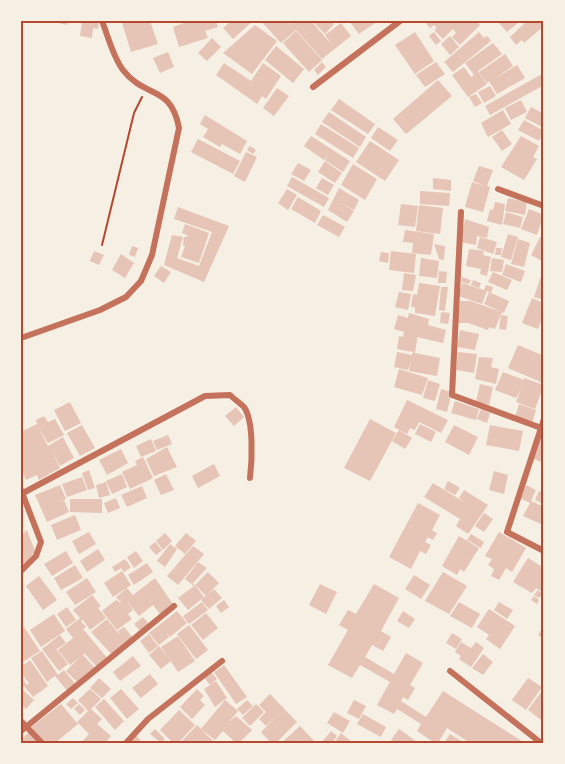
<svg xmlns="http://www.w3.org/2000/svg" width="565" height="764" viewBox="0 0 565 764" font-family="'PT Sans',sans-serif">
  <rect width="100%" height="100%" fill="#f6efe4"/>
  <g fill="#e6c5b7">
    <polygon points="51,21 68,21 67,25"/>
    <polygon points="82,21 99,21 98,29 93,28 92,38 80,36"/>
    <polygon points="129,21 150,21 158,44 131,52 122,23"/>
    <polygon points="189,21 216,21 218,27 205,31 208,38 179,47 173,27"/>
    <polygon points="231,21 253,21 233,39 223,28"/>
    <polygon points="261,21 288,21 291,24 294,21 311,21 332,45 325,35 341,23 351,36 322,59 296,30 281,43"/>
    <polygon points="312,21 331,21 334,24 325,34"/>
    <polygon points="349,21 378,21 359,34"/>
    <polygon points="424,21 476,21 480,25 460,45 452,37 456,33 453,29 443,39 434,30 437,28 434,25 430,28"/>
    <polygon points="501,21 520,21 507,32 499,23"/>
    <polygon points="527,21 542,21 544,26 524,43 522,40 516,45 510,37"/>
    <polygon points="255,25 277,41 252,74 223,53"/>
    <polygon points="296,31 322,60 309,72 283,43"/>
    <polygon points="415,32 434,61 415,74 395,45"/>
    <polygon points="434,32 441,41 436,45 429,36"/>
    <polygon points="479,32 484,38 487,36 491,41 453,72 444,62"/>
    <polygon points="450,36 459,47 450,55 441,44"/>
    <polygon points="212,38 221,47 207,61 198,53"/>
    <polygon points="493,43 502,54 478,71 487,84 468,97 452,75 464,67 471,77 474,75 465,63"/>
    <polygon points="276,46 304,69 293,83 265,60"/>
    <polygon points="168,52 174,67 160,73 153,58"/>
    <polygon points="505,54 513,66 494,79 517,65 525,78 497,94 489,81 487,83 479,72"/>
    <polygon points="322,62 326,67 318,75 314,70"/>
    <polygon points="436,62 445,74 425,87 416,75"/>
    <polygon points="224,63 251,81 263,63 281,76 266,99 262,96 257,104 216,75"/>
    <polygon points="542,74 544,85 490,115 485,106"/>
    <polygon points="438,80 452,96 406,134 393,119"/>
    <polygon points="490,86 496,96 484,103 478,92"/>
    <polygon points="277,88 289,96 274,116 263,108"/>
    <polygon points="476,94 482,103 475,107 469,97"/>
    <polygon points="339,99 375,124 368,134 331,110"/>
    <polygon points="521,100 527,112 511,120 505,108"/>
    <polygon points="531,107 544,114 544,128 525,118"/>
    <polygon points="503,110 511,124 488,137 481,123"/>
    <polygon points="329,112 366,137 360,147 322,122"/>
    <polygon points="205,115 247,141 240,154 222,144 220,147 203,137 208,129 200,124"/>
    <polygon points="524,120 544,131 539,141 518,130"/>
    <polygon points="321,124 359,148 353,158 315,134"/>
    <polygon points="378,127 398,140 390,151 371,138"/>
    <polygon points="502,130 512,144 502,151 492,137"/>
    <polygon points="311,136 350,161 343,172 325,160 328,154 324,160 304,146"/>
    <polygon points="521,136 539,146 533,157 537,159 524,180 501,167"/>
    <polygon points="198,139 240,161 233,174 191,152"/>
    <polygon points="370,141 399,160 385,181 356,162"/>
    <polygon points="250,146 256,150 253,154 247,150"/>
    <polygon points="246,152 257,157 245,182 234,176"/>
    <polygon points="325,161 342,173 335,183 318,172"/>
    <polygon points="298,163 311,170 304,181 291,174"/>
    <polygon points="353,164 377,179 365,200 341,185"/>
    <polygon points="479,166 493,170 487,186 490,187 483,212 465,207 472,182 485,186 473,181"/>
    <polygon points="292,177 329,198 324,207 287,186"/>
    <polygon points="322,178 334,185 328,195 316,188"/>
    <polygon points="433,178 451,180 451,191 433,189"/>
    <polygon points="339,188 359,200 354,210 341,203 354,211 347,222 328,210"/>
    <polygon points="287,189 297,195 288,210 278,203"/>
    <polygon points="420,191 450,193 449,206 420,204"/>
    <polygon points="298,197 321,211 315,223 291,209"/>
    <polygon points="508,198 527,202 525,215 505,211"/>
    <polygon points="495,202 505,204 502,225 487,221 490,209 493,210"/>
    <polygon points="401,204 418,206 415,227 398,225"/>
    <polygon points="419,205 443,208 440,234 416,231"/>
    <polygon points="178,207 229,226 204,282 164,265 172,235 183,237 177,258 199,266 212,232 174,219"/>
    <polygon points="529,209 544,215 537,235 521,229"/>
    <polygon points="506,212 523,217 520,228 503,224"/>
    <polygon points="323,215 345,227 339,237 317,225"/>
    <polygon points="465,219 489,227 487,238 477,236 476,245 460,242"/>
    <polygon points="185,224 209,233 199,263 181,257 185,246 183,246 184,237 189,236 182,233"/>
    <polygon points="405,230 434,234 431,255 412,253 413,243 403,242"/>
    <polygon points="508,234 518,237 511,260 501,257"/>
    <polygon points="480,237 497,242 493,254 477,248"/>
    <polygon points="540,237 544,239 544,262 531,255"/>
    <polygon points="518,239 530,243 524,267 511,264"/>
    <polygon points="434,244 445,246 444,260 439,259"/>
    <polygon points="132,246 138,248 135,257 129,255"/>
    <polygon points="496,248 502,248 501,255 495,255"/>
    <polygon points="469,249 484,251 483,255 491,257 487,276 480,274 481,269 466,266"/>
    <polygon points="94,251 104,255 99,265 90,261"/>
    <polygon points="391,251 416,254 414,273 389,270"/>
    <polygon points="381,252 389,253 388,263 379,261"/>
    <polygon points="121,254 134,263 125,278 112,270"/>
    <polygon points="421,258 439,261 437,278 419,276"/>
    <polygon points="492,258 504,260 502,272 490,271"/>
    <polygon points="506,264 525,271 521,282 502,275"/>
    <polygon points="161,266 171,272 164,283 154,276"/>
    <polygon points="439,271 447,272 446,283 438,283"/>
    <polygon points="493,272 512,280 507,290 488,282"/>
    <polygon points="404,273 416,275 413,291 402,290"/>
    <polygon points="542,273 544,273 544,300 534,297"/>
    <polygon points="462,277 471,280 469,284 461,282"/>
    <polygon points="473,280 481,283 479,288 471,285"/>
    <polygon points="419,283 440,286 435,316 415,313 415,307 411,307 413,294 417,295"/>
    <polygon points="462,283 487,291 482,304 458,296"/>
    <polygon points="486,285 493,287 491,293 509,301 504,313 484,304 489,292 484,290"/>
    <polygon points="441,287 448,287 445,311 439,310"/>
    <polygon points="399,292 411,294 408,310 395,307"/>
    <polygon points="532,298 544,303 544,314 538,329 522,323"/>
    <polygon points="460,301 470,301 502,312 495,329 489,327 488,330 468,323 458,323"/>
    <polygon points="441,312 450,313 448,324 440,323"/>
    <polygon points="409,313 429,319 428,325 446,330 443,343 417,337 417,340 415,353 440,358 437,376 409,371 411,362 408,370 394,367 397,352 412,355 413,352 397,349 399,336 403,337 404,332 394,329 398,315 408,318"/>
    <polygon points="501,315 508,316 506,330 499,329"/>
    <polygon points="460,330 479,334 475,350 457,347"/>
    <polygon points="518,345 544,356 543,383 508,368"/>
    <polygon points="458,352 477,354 474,373 456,370"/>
    <polygon points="479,357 493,358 491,367 499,369 496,384 475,379"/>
    <polygon points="399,369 428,378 422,395 394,387"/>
    <polygon points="503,372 524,380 524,378 544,385 535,409 516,402 521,389 516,398 495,390"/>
    <polygon points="428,380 440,384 435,401 423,398"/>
    <polygon points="480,384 493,387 489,405 476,402"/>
    <polygon points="441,389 452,392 447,412 436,409"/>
    <polygon points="407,400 448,420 441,433 419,422 415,430 410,428 407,434 394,427"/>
    <polygon points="455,401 479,409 476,420 451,413"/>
    <polygon points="70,402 81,423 65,431 54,410"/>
    <polygon points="519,404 536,410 532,423 515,418"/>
    <polygon points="236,407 244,417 234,426 225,416"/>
    <polygon points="481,409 490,413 487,423 477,419"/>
    <polygon points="44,416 48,422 55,419 64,435 48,443 39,428 48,446 63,437 74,458 60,466 51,449 60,468 39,480 37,475 26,480 21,468 21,432 37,424 36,420"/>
    <polygon points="370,419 396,433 370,481 344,468"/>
    <polygon points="420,424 436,432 431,442 415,434"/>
    <polygon points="82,425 95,448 80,456 67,433"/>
    <polygon points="454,425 478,437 469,455 445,442"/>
    <polygon points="490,425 523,431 519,451 486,445"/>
    <polygon points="541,429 544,430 544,463 531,458"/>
    <polygon points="399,430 412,438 405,449 392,441"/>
    <polygon points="168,435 172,444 157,450 153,441"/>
    <polygon points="151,439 156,451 141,457 136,446"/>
    <polygon points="167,447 177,467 154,476 146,459"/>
    <polygon points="121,449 128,463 107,475 99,460"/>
    <polygon points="143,457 153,478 130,489 122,472 137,465 135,461"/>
    <polygon points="214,464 220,476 198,488 192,476"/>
    <polygon points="89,470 95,488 88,490 82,473"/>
    <polygon points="494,471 508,475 504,494 489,490"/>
    <polygon points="122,474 127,487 112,494 106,481"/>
    <polygon points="166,474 174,490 161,495 154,480"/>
    <polygon points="82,477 87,490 67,497 62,484"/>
    <polygon points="448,481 460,488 455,495 444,489"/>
    <polygon points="106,482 110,495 99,498 96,485"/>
    <polygon points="433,483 464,502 459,498 464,490 488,505 468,534 456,526 460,519 424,497"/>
    <polygon points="60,485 66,499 51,505 64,500 69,512 47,522 35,495"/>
    <polygon points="526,485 536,490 531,501 544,507 543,525 523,516 530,503 520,498"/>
    <polygon points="142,486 147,498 127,507 121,495"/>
    <polygon points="539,491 544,493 544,504 535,500"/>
    <polygon points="116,498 120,508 108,513 104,503"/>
    <polygon points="70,499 102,499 102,513 70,512"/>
    <polygon points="418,503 440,515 432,530 437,533 433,540 428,537 425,542 431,545 426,554 420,551 411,569 389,557"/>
    <polygon points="484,513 493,519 484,532 475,526"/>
    <polygon points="75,515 81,530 57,540 51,525"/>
    <polygon points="27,530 35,551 21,570 21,536"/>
    <polygon points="89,532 96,544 79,554 72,541"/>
    <polygon points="499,532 526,548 512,572 506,568 499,580 491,576 494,569 488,565 492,559 485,556"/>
    <polygon points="165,533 172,541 163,550 156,541"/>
    <polygon points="186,533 196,541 185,554 175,546"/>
    <polygon points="471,534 484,542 481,548 467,540"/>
    <polygon points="459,536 479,548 464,572 460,569 457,575 442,566"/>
    <polygon points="155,542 162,550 156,555 149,547"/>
    <polygon points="170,544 177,549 165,567 157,561"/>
    <polygon points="193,546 204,554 178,585 167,576"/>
    <polygon points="98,549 105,560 87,572 80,561"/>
    <polygon points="66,551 73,563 52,576 44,564"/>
    <polygon points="136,551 143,561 134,568 127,557"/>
    <polygon points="528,558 544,568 543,592 536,588 532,593 513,582"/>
    <polygon points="125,559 131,567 124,572 121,568 115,572 112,567"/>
    <polygon points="198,562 207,568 193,583 204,597 188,610 178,598 194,586 185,579"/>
    <polygon points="147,563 153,572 134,585 128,575"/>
    <polygon points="75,565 83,578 61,590 54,578"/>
    <polygon points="122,571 131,585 113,597 104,583"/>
    <polygon points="208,572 219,583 206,596 195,585"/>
    <polygon points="443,572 467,586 449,614 425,601"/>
    <polygon points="414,575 430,585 421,599 405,589"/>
    <polygon points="39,576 57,600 43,610 26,586"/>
    <polygon points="87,578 96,592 75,605 66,592"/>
    <polygon points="155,578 173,604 160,614 153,605 139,616 126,600 133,610 128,614 132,619 117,630 102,611 116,600 122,604 116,597 127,588 133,595"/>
    <polygon points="320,584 337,592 326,614 309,605"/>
    <polygon points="374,584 399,598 381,631 391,637 383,651 372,645 365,657 394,674 406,653 423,663 410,685 415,688 408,700 403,697 401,701 426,717 443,691 525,743 470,743 447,728 438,743 435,743 417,731 421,724 397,709 394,714 377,705 390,682 360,665 352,678 328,665 348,630 339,625 348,610 356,614"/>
    <polygon points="214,589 222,598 209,609 201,600"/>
    <polygon points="538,590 543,594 539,598 534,595"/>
    <polygon points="92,595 101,606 98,608 106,618 90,630 83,620 81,621 86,627 83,629 108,659 98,668 84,653 83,655 96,669 79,684 66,671 80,657 70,665 58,650 73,638 66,629 80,618 73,610"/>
    <polygon points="534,596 539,600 537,604 531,600"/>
    <polygon points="224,600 229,607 221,613 216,606"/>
    <polygon points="202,602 208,610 189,624 183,616"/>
    <polygon points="459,602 480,614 472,628 450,616"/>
    <polygon points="499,602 513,610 507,619 494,610"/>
    <polygon points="67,607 76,620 66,627 57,614"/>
    <polygon points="489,609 515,626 500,649 486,639 489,635 477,627"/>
    <polygon points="177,611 187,623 170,637 165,632 169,637 159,645 149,633"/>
    <polygon points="403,611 415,619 409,628 397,621"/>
    <polygon points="206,613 218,628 203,640 191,625"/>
    <polygon points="54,614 65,631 41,647 30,630"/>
    <polygon points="143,617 149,624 140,631 134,624"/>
    <polygon points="107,619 120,635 118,631 124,627 134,639 113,656 91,632"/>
    <polygon points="189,625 208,650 196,659 177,634"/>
    <polygon points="544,626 544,639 538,635"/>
    <polygon points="24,627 40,651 21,663 21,629"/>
    <polygon points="452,633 462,639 456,649 446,643"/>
    <polygon points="149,634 158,646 149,653 140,641"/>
    <polygon points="60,635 66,643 57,649 55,647 68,664 59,671 42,649"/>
    <polygon points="178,636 195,661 178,672 161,647"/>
    <polygon points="461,642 471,648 476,642 484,648 471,667 459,659 461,656 455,652"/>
    <polygon points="159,646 171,661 161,669 149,655"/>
    <polygon points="42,651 58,675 64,670 77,686 69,693 55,676 47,682 31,658"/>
    <polygon points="483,654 493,662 483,675 472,668"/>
    <polygon points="133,656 141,666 120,681 113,672"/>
    <polygon points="30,660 48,686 33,697 24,686 21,688 21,677 27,685 29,683 21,673 21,667"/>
    <polygon points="224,665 247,697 236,704 214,672"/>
    <polygon points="210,671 217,679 210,685 204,677"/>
    <polygon points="150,674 158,684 141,698 132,688"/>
    <polygon points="99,678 111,689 102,698 90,688"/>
    <polygon points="528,678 542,687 526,710 512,700"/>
    <polygon points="216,681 227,698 215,707 204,689"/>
    <polygon points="90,689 101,699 91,709 102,719 97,724 111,736 105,743 81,743 89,734 77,722 88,711 78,700"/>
    <polygon points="121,689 139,709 127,719 110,698"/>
    <polygon points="197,689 204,696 200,700 205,705 192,719 180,707"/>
    <polygon points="23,690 34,700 26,709 21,704 21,693"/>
    <polygon points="541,692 544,694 544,722 528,710"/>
    <polygon points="270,694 297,722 276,743 271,743 261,732 278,715 266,726 259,719 266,712 259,705"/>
    <polygon points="73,698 78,703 71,709 66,704"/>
    <polygon points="104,699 124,721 115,730 95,707"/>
    <polygon points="225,700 238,711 229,722 236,716 252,730 239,743 236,743 223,731 215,740 201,729"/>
    <polygon points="247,700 253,706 243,715 237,709"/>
    <polygon points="354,700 366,706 359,719 347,713"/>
    <polygon points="61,704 78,724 55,743 44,743 31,727"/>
    <polygon points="79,704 85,710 80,715 74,709"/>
    <polygon points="256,704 264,712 250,726 242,718"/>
    <polygon points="179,710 195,725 178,743 173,743 160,730"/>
    <polygon points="334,712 350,721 343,733 327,723"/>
    <polygon points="363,714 386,727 381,737 357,724"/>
    <polygon points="197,725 213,741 211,743 180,743"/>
    <polygon points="300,726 316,743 281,743"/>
    <polygon points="155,729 165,739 161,743 150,734"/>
    <polygon points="399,729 409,736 418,743 395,743 391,740"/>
    <polygon points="331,731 337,736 332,743 321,743"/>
    <polygon points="29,732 39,743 21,743 21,740"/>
    <polygon points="341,733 353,743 334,743"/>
    <polygon points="135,734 141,741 139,743 126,743"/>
    <polygon points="450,734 465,743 444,743"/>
  </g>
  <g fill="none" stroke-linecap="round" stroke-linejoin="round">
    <polyline stroke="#b5482f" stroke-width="2" points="102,245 134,113 142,97"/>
    <g stroke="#c5725c" stroke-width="6">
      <polyline points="313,87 400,21"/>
      <polyline points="498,189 544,206"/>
      <polyline points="461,212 452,395 544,429"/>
      <path d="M21,338L100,310L126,297L141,281L152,255L179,128C171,84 145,99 123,70C113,57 108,36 102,21"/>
      <polyline points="544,419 507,532 544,551"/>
      <path d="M23,493L205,396L230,395C234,399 240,403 244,407C254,421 252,461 250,478"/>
      <polyline points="21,571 36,556 41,542 21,490"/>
      <polyline points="450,671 541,743"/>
      <polyline points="21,721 42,743"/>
      <polyline points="21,731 174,606"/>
      <polyline points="126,743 148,719 222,661"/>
    </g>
  </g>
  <rect width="565" height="764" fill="none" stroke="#f6efe4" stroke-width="45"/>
  <rect x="22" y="22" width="520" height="720" fill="none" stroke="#b5482f" stroke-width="2"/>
</svg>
